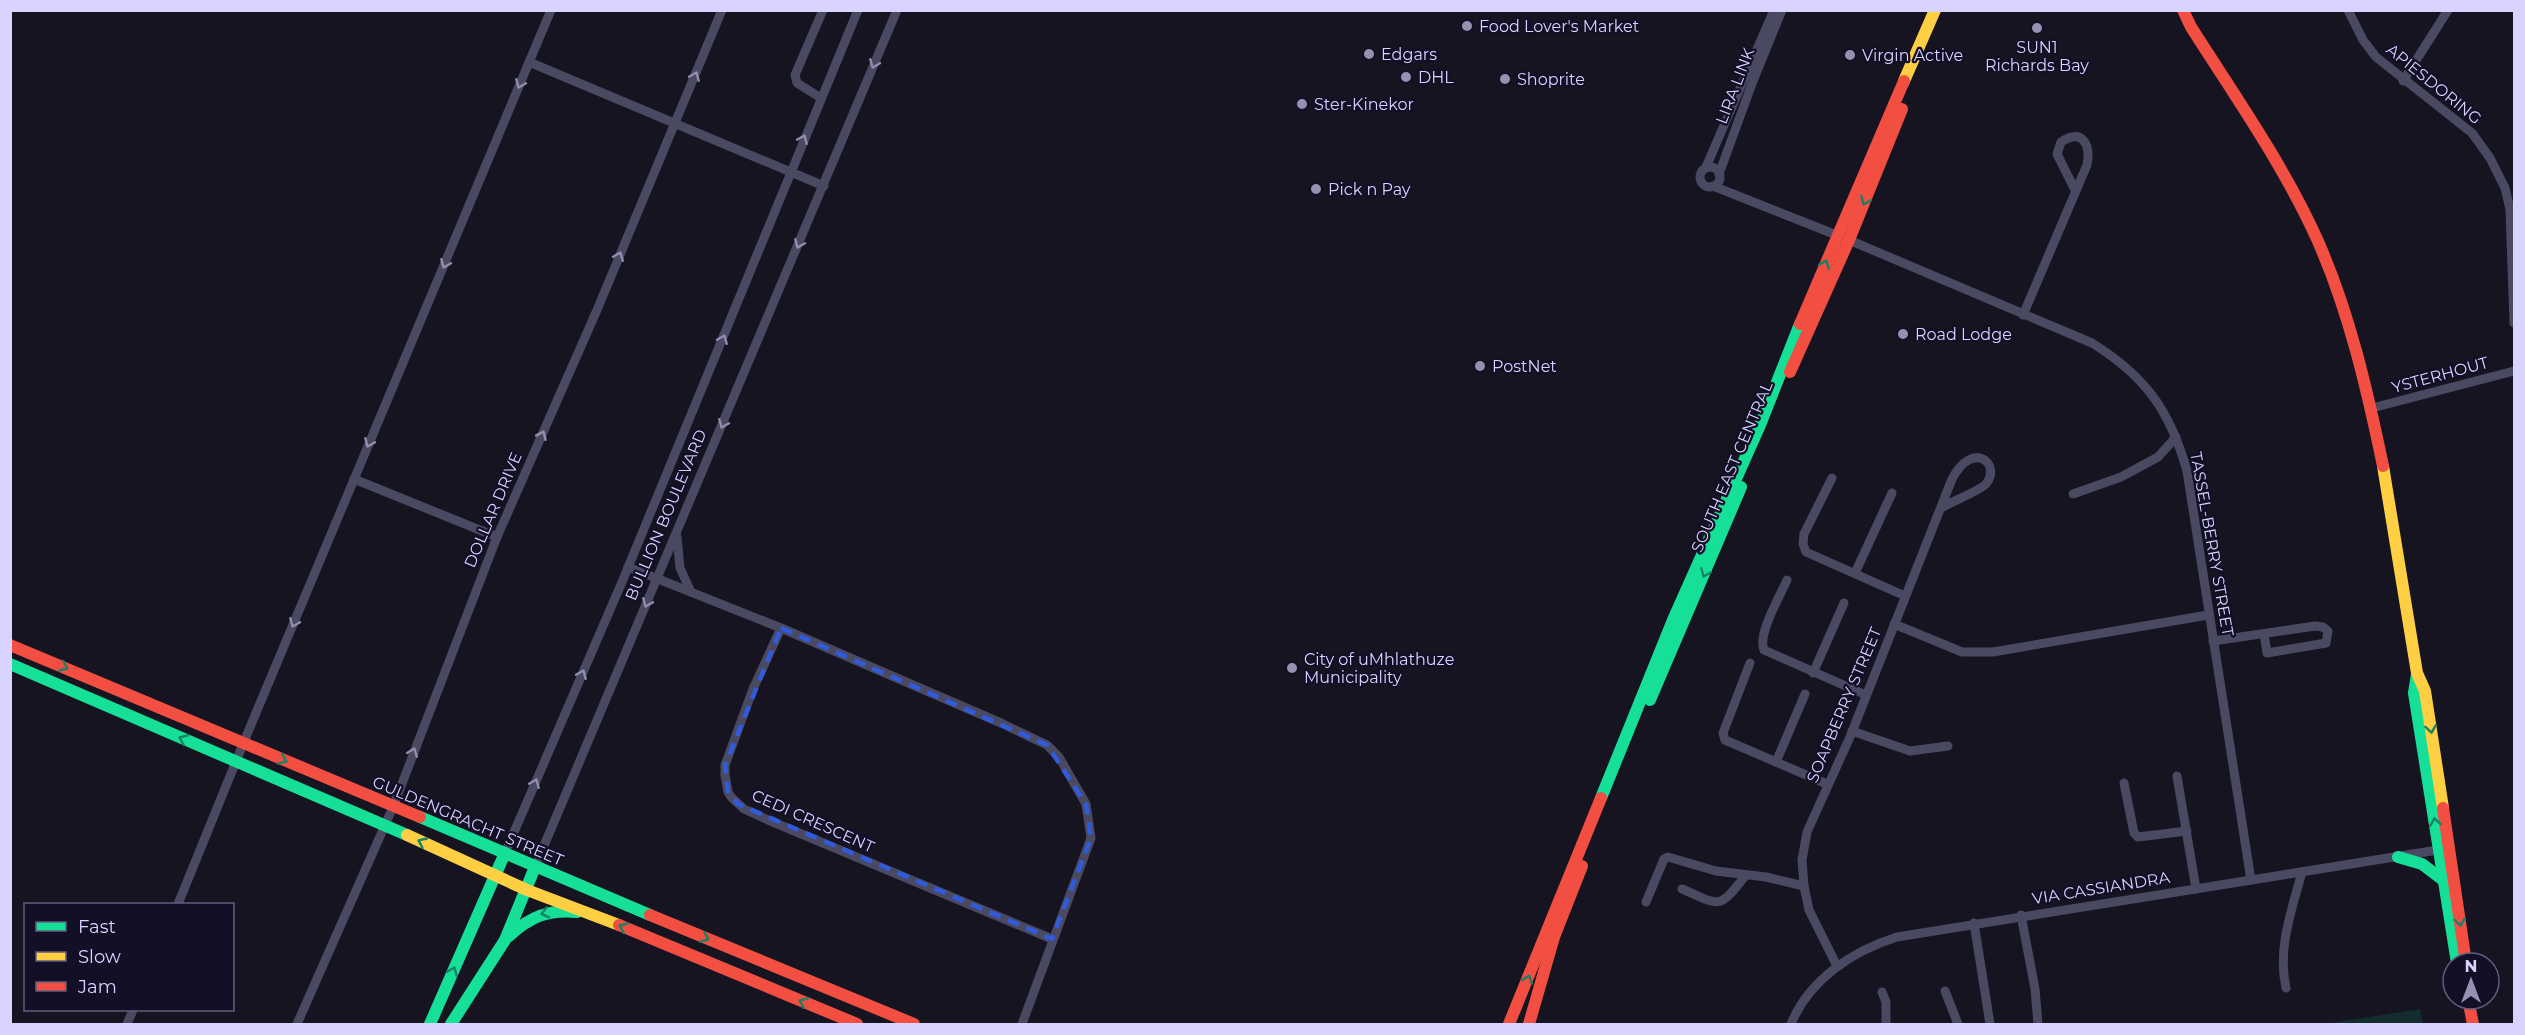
<svg xmlns="http://www.w3.org/2000/svg" width="2525" height="1035" viewBox="0 0 2525 1035" font-family="Montserrat,sans-serif">
  <rect width="100%" height="100%" fill="#161421"/>
  <polygon fill="#132c2d" points="2420,1009 2423,1024 2324,1024"/>
  <g fill="none" stroke-linecap="round" stroke-linejoin="round">
    <g stroke="#4a4962" stroke-width="9">
      <polyline points="2348,10 2363,40 2376,57 2472,133 2490,158 2505,188 2510,209 2514,323"/>
      <polyline points="529,62 824,186"/>
      <polyline points="2403,81 2448,10"/>
      <polyline points="821,98 797,83 795,75 823,10"/>
      <polyline points="1706,167 1774,10"/>
      <circle cx="1710" cy="177" r="10"/>
      <polyline points="1719,174 1753,81 1782,10"/>
      <path d="M1713,186L1849,240L2092,343C2145,376 2170,410 2187,471L2251,880"/>
      <path d="M2023,315L2087,165C2091,144 2082,128 2061,142L2057,154L2075,190"/>
      <polyline points="2372,408 2514,371"/>
      <polyline points="1832,478 1804,534 1803,544 1806,552 1905,596"/>
      <polyline points="354,479 497,537"/>
      <polyline points="2073,494 2121,477 2158,457 2176,437"/>
      <polyline points="677,537 680,568 691,592"/>
      <polyline points="628,567 781,628 1001,723 1047,745 1059,757 1086,804 1091,838 1022,1024"/>
      <polyline points="1855,573 1892,493"/>
      <path d="M1787,580C1780,596 1757,635 1764,650L1866,695"/>
      <polyline points="1894,624 1962,652 1993,652 2208,615"/>
      <polyline points="781,628 753,689 725,765 725,775 728,792 732,798 744,809 768,820 1052,939"/>
      <polyline points="2213,641 2315,626 2323,627 2328,631 2326,643 2267,653 2264,634"/>
      <polyline points="1750,663 1723,733 1725,740 1827,784"/>
      <polyline points="1813,673 1844,603"/>
      <polyline points="1852,731 1910,751 1948,746"/>
      <polyline points="1776,762 1805,694"/>
      <polyline points="2177,776 2196,889"/>
      <polyline points="2124,783 2134,833 2138,837 2187,831"/>
      <polyline points="505,853 622,582 858,10"/>
      <polyline points="535,867 897,10"/>
      <path d="M1682,889C1720,905 1718,911 1745,876"/>
      <polyline points="1646,902 1664,859 1668,857 1716,871 1766,877 1804,886"/>
      <polyline points="178,904 248,732 551,10"/>
      <polyline points="2021,915 2035,989 2038,1024"/>
      <polyline points="1974,923 1990,1024"/>
      <path d="M1837,966L1809,910L1804,886L1802,860L1807,832L1850,737L1952,479C1973,439 2002,464 1986,484C1981,490 1951,502 1941,508"/>
      <path d="M2286,988C2277,949 2292,909 2302,872"/>
      <polyline points="1945,991 1958,1024"/>
      <polyline points="1882,992 1886,1002 1886,1024"/>
      <polyline points="127,1024 133,1010"/>
      <polyline points="297,1024 393,807 497,537 597,310 722,10"/>
      <path d="M1791,1024C1809,980 1852,951 1897,937L2444,849"/>
    </g>
    <g stroke="#16e098" stroke-width="12">
      <polyline points="10,664 407,835"/>
      <polyline points="2417,674 2414,693 2457,963"/>
      <polyline points="1650,700 1741,487"/>
      <polyline points="1601,798 1673,620 1760,425 1800,324"/>
      <polyline points="420,817 650,915"/>
      <polyline points="2398,857 2422,864 2443,880"/>
      <path d="M509,936C530,917 548,909 577,912"/>
      <polyline points="430,1024 505,853"/>
      <polyline points="451,1024 505,940 535,867"/>
    </g>
    <g stroke="#ffcf43" stroke-width="12">
      <polyline points="1904,81 1935,10"/>
      <polyline points="2383,466 2417,673 2425,691 2443,808"/>
      <polyline points="407,835 527,890 619,925"/>
    </g>
    <g stroke="#f24e42" stroke-width="12">
      <path d="M2183,10L2191,27C2235,96 2283,164 2317,239C2349,311 2367,389 2383,466"/>
      <polyline points="1800,324 1904,81"/>
      <polyline points="1790,372 1849,240 1902,109"/>
      <polyline points="10,645 420,817"/>
      <polyline points="2443,808 2466,963"/>
      <polyline points="650,915 914,1024"/>
      <polyline points="619,925 857,1024"/>
      <polyline points="2468,999 2473,1024"/>
      <polyline points="1509,1024 1601,798"/>
      <polyline points="1529,1024 1554,937 1582,866"/>
    </g>
  </g>
  <defs><path id="oneway-chevron" d="M-2-3.5L2.5 0L-2 3.5" fill="none" stroke-width="1.6" stroke-linecap="round" stroke-linejoin="round" transform="scale(1.5)"/></defs>
  <g stroke="#928eb0">
    <use href="#oneway-chevron" transform="translate(874 64) rotate(113)"/>
    <use href="#oneway-chevron" transform="translate(695 76) rotate(-67)"/>
    <use href="#oneway-chevron" transform="translate(520 84) rotate(113)"/>
    <use href="#oneway-chevron" transform="translate(803 139) rotate(-67)"/>
    <use href="#oneway-chevron" transform="translate(799 244) rotate(113)"/>
    <use href="#oneway-chevron" transform="translate(619 256) rotate(-68)"/>
    <use href="#oneway-chevron" transform="translate(445 264) rotate(113)"/>
    <use href="#oneway-chevron" transform="translate(723 339) rotate(-68)"/>
    <use href="#oneway-chevron" transform="translate(723 424) rotate(113)"/>
    <use href="#oneway-chevron" transform="translate(542 435) rotate(-66)"/>
    <use href="#oneway-chevron" transform="translate(369 443) rotate(113)"/>
    <use href="#oneway-chevron" transform="translate(647 603) rotate(113)"/>
    <use href="#oneway-chevron" transform="translate(294 623) rotate(113)"/>
    <use href="#oneway-chevron" transform="translate(582 674) rotate(-67)"/>
    <use href="#oneway-chevron" transform="translate(413 752) rotate(-69)"/>
    <use href="#oneway-chevron" transform="translate(535 783) rotate(-67)"/>
  </g>
  <g stroke="#158265">
    <use href="#oneway-chevron" transform="translate(1865 201) rotate(112)"/>
    <use href="#oneway-chevron" transform="translate(1825 264) rotate(-67)"/>
    <use href="#oneway-chevron" transform="translate(1705 573) rotate(113)"/>
    <use href="#oneway-chevron" transform="translate(64 667) rotate(23)"/>
    <use href="#oneway-chevron" transform="translate(2431 729) rotate(81)"/>
    <use href="#oneway-chevron" transform="translate(183 739) rotate(-157)"/>
    <use href="#oneway-chevron" transform="translate(283 760) rotate(23)"/>
    <use href="#oneway-chevron" transform="translate(2435 822) rotate(-99)"/>
    <use href="#oneway-chevron" transform="translate(422 842) rotate(-155)"/>
    <use href="#oneway-chevron" transform="translate(545 913) rotate(166)"/>
    <use href="#oneway-chevron" transform="translate(2460 922) rotate(82)"/>
    <use href="#oneway-chevron" transform="translate(623 927) rotate(-157)"/>
    <use href="#oneway-chevron" transform="translate(705 938) rotate(23)"/>
    <use href="#oneway-chevron" transform="translate(453 971) rotate(-67)"/>
    <use href="#oneway-chevron" transform="translate(1528 979) rotate(-69)"/>
    <use href="#oneway-chevron" transform="translate(803 1002) rotate(-157)"/>
  </g>
  <path fill="none" stroke="#305bdc" stroke-width="4.5" stroke-dasharray="12 8" stroke-linejoin="round" d="M781,628L1047,745L1086,804L1091,838L1052,939L738,804L728,792L725,765Z"/>
  <g fill="#9591b1" stroke="#130f26" stroke-width="2">
    <circle cx="1467" cy="26" r="6"/>
    <circle cx="2037" cy="28" r="6"/>
    <circle cx="1369" cy="54" r="6"/>
    <circle cx="1850" cy="55" r="6"/>
    <circle cx="1406" cy="77" r="6"/>
    <circle cx="1505" cy="79" r="6"/>
    <circle cx="1302" cy="104" r="6"/>
    <circle cx="1316" cy="189" r="6"/>
    <circle cx="1903" cy="334" r="6"/>
    <circle cx="1480" cy="366" r="6"/>
    <circle cx="1292" cy="668" r="6"/>
  </g>
  <g text-anchor="middle" dominant-baseline="central" stroke-width="4.5" stroke-linejoin="round" paint-order="stroke">
    <g font-size="16" fill="#d9d4ff" stroke="#130f26" text-anchor="start">
      <text x="1479" y="26">Food Lover's Market</text>
      <text x="2037" y="47" text-anchor="middle">SUN1<tspan x="2037" dy="18">Richards Bay</tspan></text>
      <text x="1381" y="54">Edgars</text>
      <text x="1862" y="55">Virgin Active</text>
      <text x="1418" y="77">DHL</text>
      <text x="1517" y="79">Shoprite</text>
      <text x="1314" y="104">Ster-Kinekor</text>
      <text x="1328" y="189">Pick n Pay</text>
      <text x="1915" y="334">Road Lodge</text>
      <text x="1492" y="366">PostNet</text>
      <text x="1304" y="659">City of uMhlathuze<tspan x="1304" dy="18">Municipality</tspan></text>
    </g>
    <g font-size="16" fill="#d9d4ff" stroke="#130f26">
      <text transform="translate(2434 84) rotate(39)">APIESDORING</text>
      <text transform="translate(1735 86) rotate(-69)">LIRA LINK</text>
      <text transform="translate(2440 375) rotate(-15)">YSTERHOUT</text>
      <text transform="translate(1732 467) rotate(-67)">SOUTH EAST CENTRAL</text>
      <text transform="translate(493 510) rotate(-67)">DOLLAR DRIVE</text>
      <text transform="translate(666 515) rotate(-67)">BULLION BOULEVARD</text>
      <text transform="translate(2212 544) rotate(80)">TASSEL-BERRY STREET</text>
      <text transform="translate(1844 705) rotate(-67)">SOAPBERRY STREET</text>
      <text transform="translate(468 821) rotate(23)">GULDENGRACHT STREET</text>
      <text transform="translate(813 821) rotate(24)">CEDI CRESCENT</text>
      <text transform="translate(2101 888) rotate(-9)">VIA CASSIANDRA</text>
    </g>
  </g>
  <rect width="2525" height="1035" fill="none" stroke="#d9d4ff" stroke-width="24"/>
  <rect x="24" y="903" width="210" height="108" fill="#130f26" stroke="#625e7d" stroke-width="1.5"/>
  <rect x="36" y="922" width="30" height="9" fill="#16e098" stroke="#625e7d" stroke-width="1.5"/>
  <text x="78" y="933" font-size="18" fill="#d9d4ff">Fast</text>
  <rect x="36" y="952" width="30" height="9" fill="#ffcf43" stroke="#625e7d" stroke-width="1.5"/>
  <text x="78" y="963" font-size="18" fill="#d9d4ff">Slow</text>
  <rect x="36" y="982" width="30" height="9" fill="#f24e42" stroke="#625e7d" stroke-width="1.5"/>
  <text x="78" y="993" font-size="18" fill="#d9d4ff">Jam</text>
  <g transform="translate(2471 981)"><circle r="28" fill="#130f26" stroke="#625e7d" stroke-width="1.5"/>
  <path d="M0-4.5L10 22L0 15L-10 22Z" fill="#9591b1"/>
  <text y="-9" font-size="16" font-weight="bold" text-anchor="middle" fill="#d9d4ff">N</text>
  </g>
</svg>
